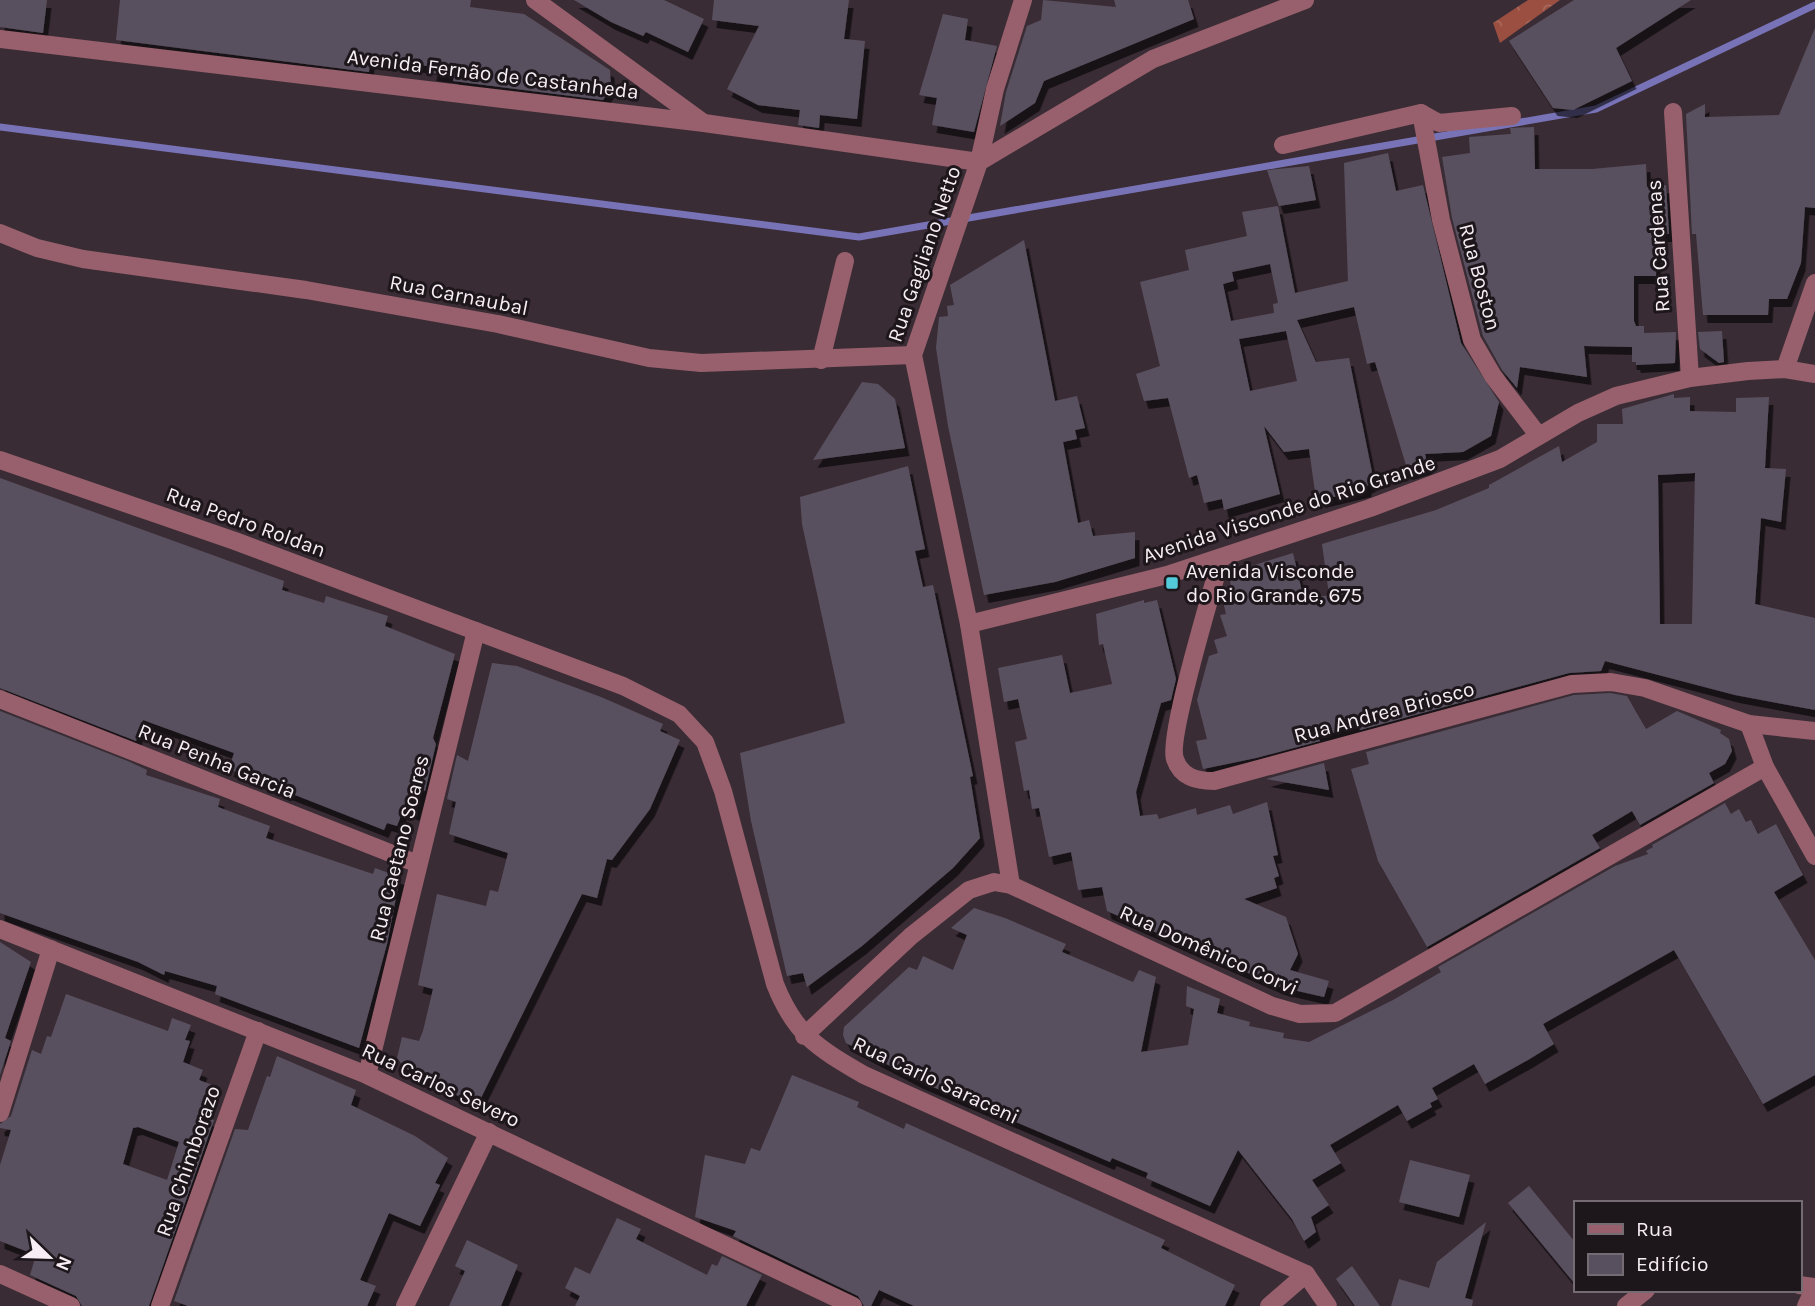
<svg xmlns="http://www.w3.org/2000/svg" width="1815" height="1306" viewBox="0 0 1815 1306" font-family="Karla,sans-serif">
  <defs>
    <pattern id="forest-crowns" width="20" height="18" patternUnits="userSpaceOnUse" patternTransform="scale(1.75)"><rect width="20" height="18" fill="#9a4f41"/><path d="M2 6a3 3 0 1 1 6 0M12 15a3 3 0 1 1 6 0" fill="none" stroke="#a9695d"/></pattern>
    <filter id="shadow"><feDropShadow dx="4.5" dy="8" stdDeviation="0" flood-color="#0009"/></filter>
  </defs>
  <rect width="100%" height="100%" fill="#3a2c35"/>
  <polygon fill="url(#forest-crowns)" points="1528,0 1560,0 1500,43 1493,23"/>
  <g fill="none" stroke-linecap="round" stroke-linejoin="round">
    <polyline stroke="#7873b7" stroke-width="7" points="0,127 859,237 1596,109 1815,5"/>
  </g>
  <g fill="#59505f" fill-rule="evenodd" filter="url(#shadow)">
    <polygon points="0,0 47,0 43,33 0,27"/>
    <polygon points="120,0 471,0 470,7 524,14 610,70 611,88 603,100 453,81 454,76 432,73 433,67 389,60 388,63 370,61 369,72 116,40"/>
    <polygon points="574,0 664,0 704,19 688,52 646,32 643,36 611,22"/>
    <polygon points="714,0 849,0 844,39 865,41 857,119 820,115 819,128 798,125 800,110 758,105 727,89 759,26 712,20"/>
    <polygon points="1043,0 1116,7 1114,0 1188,0 1194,19 1044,81 1035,103 1000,126 1006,92 1027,26 1041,20"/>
    <polygon points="1574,0 1691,0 1616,48 1632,81 1573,110 1553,108 1509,41"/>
    <polygon points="943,14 968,19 965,40 997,46 974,132 932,125 937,98 919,95"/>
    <polygon points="1815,28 1815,208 1805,207 1801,263 1787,299 1769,299 1768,315 1703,315 1696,234 1692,234 1686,114 1705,104 1705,117 1779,115"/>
    <polygon points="1534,127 1535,169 1592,169 1646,164 1647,187 1666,185 1669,234 1657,234 1656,276 1634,276 1634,321 1636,326 1644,326 1644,333 1676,332 1675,363 1636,365 1636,362 1632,362 1632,347 1584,346 1587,377 1520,367 1517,388 1502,370 1483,336 1452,218 1442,157 1470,153 1469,137 1511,134 1510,128"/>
    <path d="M1388,153L1396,191L1423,185L1461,343L1499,402L1491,436L1463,452L1425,454L1428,466L1408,472L1375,362L1367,364L1354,307L1297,320L1316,362L1349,358L1374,482L1367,486V489L1321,500L1315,492L1309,449L1284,452L1264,426L1280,494L1224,510L1222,499L1204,503L1197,475L1189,478L1168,398L1144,401L1136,374L1160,366L1140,282L1189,270L1185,250L1247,236L1242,212L1278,206L1295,293L1348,281L1344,163ZM1270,264L1278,303L1273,304L1274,313L1231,321L1223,284L1234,281L1232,272ZM1286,331L1297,381L1250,391L1239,339Z"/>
    <polygon points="1309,166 1316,200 1279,206 1267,170"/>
    <polygon points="1024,240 1055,401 1077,396 1085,428 1075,430 1077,439 1063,442 1078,523 1089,520 1093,536 1135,532 1135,558 1055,582 984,595 948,426 936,348 939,317 948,316 947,306 954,305 950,285"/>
    <polygon points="1722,331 1724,362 1719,363 1700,349 1698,332"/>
    <polygon points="862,382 878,384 895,399 905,448 813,460"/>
    <path d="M1674,394V398L1690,397V411L1736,412V398L1769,397L1765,468L1786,469L1781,522L1761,518L1755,604L1815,618V710L1735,695L1605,661L1601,671L1569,673L1360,730L1359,725L1319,737L1320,741L1256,758L1203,769L1196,741L1207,739L1197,700L1209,656L1218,653L1214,640L1227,636L1220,615L1226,614L1222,597L1224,589L1231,587L1229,573L1293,553L1304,600L1329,595L1322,544L1436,510L1489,488V485L1559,446L1562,462L1597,442V424H1623L1622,409ZM1695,473L1692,624H1660L1658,475Z"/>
    <polygon points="908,466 925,549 915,551 923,587 933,585 973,776 970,777 980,838 953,868 862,946 807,987 803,973 787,976 751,821 740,753 845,723 802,524 800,497"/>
    <polygon points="0,478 284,581 282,590 324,603 326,596 388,616 385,626 455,654 433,738 436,744 425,791 422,789 415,813 404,808 397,826 387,823 384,830 229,769 234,753 143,720 136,741 0,688"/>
    <polygon points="1144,600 1144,603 1157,600 1176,679 1171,700 1161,703 1136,792 1140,816 1157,814 1159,819 1196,808 1197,815 1230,805 1233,814 1267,802 1278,855 1273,856 1279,876 1274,878 1277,888 1244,899 1286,917 1298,954 1290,970 1329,981 1324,997 1280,987 1107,911 1102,887 1078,890 1071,852 1049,857 1039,808 1032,809 1029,790 1024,791 1015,742 1027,739 1018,699 1004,702 998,668 1062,655 1070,693 1112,684 1103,644 1099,645 1096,614"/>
    <polygon points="492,663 517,666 601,697 663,724 660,731 680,740 650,809 612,860 607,859 597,898 582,894 477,1106 405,1068 397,1058 402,1037 419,1041 423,1031 433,989 418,985 437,894 486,906 490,890 498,892 508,853 449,834 456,802 447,799 457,755 468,761"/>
    <polygon points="1610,693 1627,696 1646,729 1677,711 1721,730 1720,733 1729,739 1732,751 1725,764 1709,773 1714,783 1640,825 1632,811 1592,835 1600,848 1427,947 1378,861 1351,769 1369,764 1366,752 1574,695"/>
    <polygon points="0,711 130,762 147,770 146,775 220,799 218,807 270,826 266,838 373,874 375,868 400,877 387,944 359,1048 215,994 217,986 165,971 164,975 138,962 0,913"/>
    <polygon points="1324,763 1329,790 1266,779"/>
    <polygon points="1725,803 1731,814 1739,809 1746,822 1751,820 1758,834 1776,824 1803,875 1774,892 1815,960 1815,1075 1763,1104 1674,950 1543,1024 1554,1044 1528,1060 1485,1084 1474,1064 1432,1088 1438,1099 1430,1103 1432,1107 1407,1121 1398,1105 1330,1145 1341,1163 1312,1180 1329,1205 1311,1217 1316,1232 1304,1241 1292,1219 1238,1150 1210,1206 1146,1178 1148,1173 1112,1158 1110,1162 919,1081 846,1043 843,1035 844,1027 909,967 917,970 923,956 953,970 967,935 951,928 974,908 1005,918 1066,944 1062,952 1133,982 1139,970 1156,977 1141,1052 1188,1045 1194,1009 1186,1006 1187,986 1220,999 1217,1013 1250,1022 1249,1026 1284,1033 1283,1038 1309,1042 1393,1000 1441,972 1438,967 1615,866 1648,854 1646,851 1653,847 1652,845"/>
    <polygon points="0,942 31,962 5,1038 11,1041 0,1075"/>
    <path d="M66,994L168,1031L172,1018L191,1025L185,1040L190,1041L183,1062L203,1070L199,1080L215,1086L204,1117L214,1120L149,1306H82L76,1296L30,1275L36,1255L0,1241V1165L11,1130L0,1128V1124L11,1116L32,1050L41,1054L47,1036L51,1037ZM138,1127L179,1142L167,1180L123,1164L133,1128Z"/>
    <polygon points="277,1056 356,1090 351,1105 415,1136 448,1158 435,1183 440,1185 420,1226 389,1213 360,1280 376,1286 367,1306 188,1306 174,1301 235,1129 248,1130 267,1076 270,1077"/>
    <polygon points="792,1075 859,1102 857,1107 904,1129 906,1123 1165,1240 1161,1248 1235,1285 1225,1306 914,1306 879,1290 871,1306 864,1306 858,1296 733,1236 736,1231 695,1217 705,1155 745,1164 751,1148 760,1151"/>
    <polygon points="1410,1160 1470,1175 1459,1217 1399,1202"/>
    <polygon points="1529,1186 1575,1242 1575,1284 1508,1203"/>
    <polygon points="617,1218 641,1229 636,1239 707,1275 712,1264 717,1266 722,1256 762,1275 746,1306 575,1306 580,1296 565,1288 575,1267 590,1274"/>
    <polygon points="1486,1222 1465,1298 1473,1300 1472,1306 1391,1306 1399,1279 1429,1288 1437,1262"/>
    <polygon points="467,1240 518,1265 501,1306 449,1306 465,1271 455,1266"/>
    <polygon points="1352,1266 1380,1306 1355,1306 1336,1279"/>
  </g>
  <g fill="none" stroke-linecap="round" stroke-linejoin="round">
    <g stroke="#97606c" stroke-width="18">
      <polyline points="535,0 701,121"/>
      <polyline points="0,39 704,123 979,162 995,89 1023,0"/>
      <polyline points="1673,112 1690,378"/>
      <polyline points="1421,113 1441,220 1472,340 1493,376 1538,435"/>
      <polyline points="1283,145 1421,113 1439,123 1512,116"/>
      <polyline points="0,233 37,248 83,259 306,290 498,324 649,358 701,363 913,355"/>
      <polyline points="821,360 845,261"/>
      <polyline points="1785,369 1815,283"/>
      <path d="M0,460L235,541L623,686L679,714L705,742L723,791L775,984C795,1035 818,1048 864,1075L1306,1274L1328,1306"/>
      <path d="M1221,558C1213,588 1167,738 1175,759C1181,777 1196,781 1214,781L1572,684L1611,682L1645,688L1749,724L1815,731"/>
      <polyline points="969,624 1011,885"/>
      <polyline points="0,699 418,864"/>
      <polyline points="1749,724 1765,767 1815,856"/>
      <polyline points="0,929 367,1075 853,1306"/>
      <polyline points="804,1036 911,936 969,890 994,882 1011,885 1272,1006 1300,1014 1335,1013 1765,767"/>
      <polyline points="367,1075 476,631"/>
      <polyline points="0,1113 51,949"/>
      <polyline points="0,1274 71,1306"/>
      <polyline points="1799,1285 1815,1287 1806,1306"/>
      <polyline points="160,1306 258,1031"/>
      <polyline points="405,1306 489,1132"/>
      <polyline points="1269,1306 1306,1274"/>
      <polyline points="1626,1306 1646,1290"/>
    </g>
    <polyline stroke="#97606c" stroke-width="18" points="1305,0 1153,59 979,162 913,355 969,624 1167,575 1370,508 1500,459 1578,413 1616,396 1690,378 1748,371 1785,369 1815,374"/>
  </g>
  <rect fill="#53cbda" stroke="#1d161b" stroke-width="2.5" x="1165" y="576" width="14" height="14" rx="3.5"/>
  <g text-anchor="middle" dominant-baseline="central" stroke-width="6" stroke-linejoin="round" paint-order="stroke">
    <g font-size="21" fill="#f7edf4" stroke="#1d161b">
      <text transform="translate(493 74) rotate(7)">Avenida Fernão de Castanheda</text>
      <text transform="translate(1658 246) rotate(-94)">Rua Cardenas</text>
      <text transform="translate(924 254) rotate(-71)">Rua Gagliano Netto</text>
      <text transform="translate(1480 277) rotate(75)">Rua Boston</text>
      <text transform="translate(459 295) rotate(11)">Rua Carnaubal</text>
      <text transform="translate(1289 509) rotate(-18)">Avenida Visconde do Rio Grande</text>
      <text transform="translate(246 522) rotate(20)">Rua Pedro Roldan</text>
      <text transform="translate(1384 712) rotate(-15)">Rua Andrea Briosco</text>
      <text transform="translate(217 761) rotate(22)">Rua Penha Garcia</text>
      <text transform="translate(399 848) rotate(-76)">Rua Caetano Soares</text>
      <text transform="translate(1209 950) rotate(24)">Rua Domênico Corvi</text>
      <text transform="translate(936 1080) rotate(25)">Rua Carlo Saraceni</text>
      <text transform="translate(441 1085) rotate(25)">Rua Carlos Severo</text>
      <text transform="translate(188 1161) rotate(-71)">Rua Chimborazo</text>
    </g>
    <g font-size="21" fill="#f7edf4" stroke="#1d161b" text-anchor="start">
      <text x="1186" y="571">Avenida Visconde<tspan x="1186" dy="24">do Rio Grande, 675</tspan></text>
    </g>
  </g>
  <rect x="1574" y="1201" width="228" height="91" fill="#1d161b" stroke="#746c72" stroke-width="2"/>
  <rect x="1588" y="1224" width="35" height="10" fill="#97606c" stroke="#746c72" stroke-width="2"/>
  <text x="1636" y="1236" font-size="21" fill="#f7edf4">Rua</text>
  <rect x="1588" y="1254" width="35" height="21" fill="#59505f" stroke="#746c72" stroke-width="2"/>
  <text x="1636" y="1271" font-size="21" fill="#f7edf4">Edifício</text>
  <g transform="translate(49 1257) rotate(113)" stroke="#1d161b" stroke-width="5" paint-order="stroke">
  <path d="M0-5L12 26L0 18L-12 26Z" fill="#f7edf4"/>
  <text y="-10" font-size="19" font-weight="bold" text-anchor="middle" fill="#f7edf4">N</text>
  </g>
</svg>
